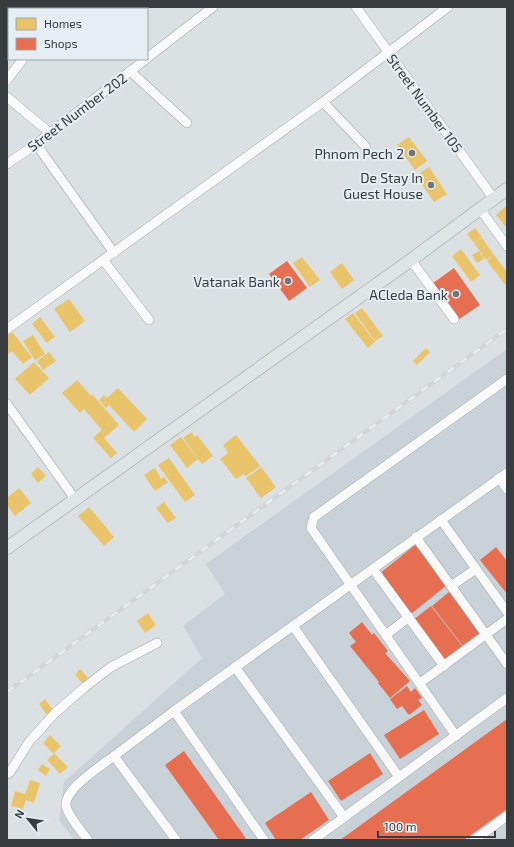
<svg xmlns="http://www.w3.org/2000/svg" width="514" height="847" viewBox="0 0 514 847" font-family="'Exo 2',sans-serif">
  <rect width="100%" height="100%" fill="#dbe0e2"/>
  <polygon fill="#c8d2d8" points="507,349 507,840 74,840 59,820 64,782 202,658 183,626 225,594 206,564"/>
  <g fill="#e9c46a">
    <polygon points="409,137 427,161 415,170 397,145"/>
    <polygon points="429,167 447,194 434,202 416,176"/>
    <polygon points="507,205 507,228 496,215"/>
    <polygon points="475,228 482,237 474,243 467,234"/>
    <polygon points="482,238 494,255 486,260 474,243"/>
    <polygon points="461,249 480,275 471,282 452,256"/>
    <polygon points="479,251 484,259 477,263 472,255"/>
    <polygon points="494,255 507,272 507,287 487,261"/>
    <polygon points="302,257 320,280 310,287 293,263"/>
    <polygon points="342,263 354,280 342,289 330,272"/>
    <polygon points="69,299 85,321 70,332 54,309"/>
    <polygon points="362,308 383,336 375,341 355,313"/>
    <polygon points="353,313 375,342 368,348 345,319"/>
    <polygon points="40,317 55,337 47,343 32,324"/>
    <polygon points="12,332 32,357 23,364 12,351 7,355 7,336"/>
    <polygon points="33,335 45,354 35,360 23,341"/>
    <polygon points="426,348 430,352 417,365 413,361"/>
    <polygon points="49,352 56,361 43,370 37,361"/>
    <polygon points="34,362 49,378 30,395 15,379"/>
    <polygon points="77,380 91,396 92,394 119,425 104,438 117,453 111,458 93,438 102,430 84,409 80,413 62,393"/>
    <polygon points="118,388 147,419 134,432 109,405 106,408 99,400 104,395 107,398"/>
    <polygon points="191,432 195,437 197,435 213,456 202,464 183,438"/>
    <polygon points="236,435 260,466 246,476 244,474 236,479 220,459 228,453 223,445"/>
    <polygon points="181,437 198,459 187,468 170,445"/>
    <polygon points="169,458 195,495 185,502 158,465"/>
    <polygon points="38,467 46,476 38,483 31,474"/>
    <polygon points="261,467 276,487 261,498 246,478"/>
    <polygon points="155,468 161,479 164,477 168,482 155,491 144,475"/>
    <polygon points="19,488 31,503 15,516 7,505 7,498"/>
    <polygon points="164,502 176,518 168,523 156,508"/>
    <polygon points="89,507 114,537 104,546 78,516"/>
    <polygon points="148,613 156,625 145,633 137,621"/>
    <polygon points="80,669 89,679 83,684 75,675"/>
    <polygon points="45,699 53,710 47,715 39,704"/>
    <polygon points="50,735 61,746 54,753 68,767 60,774 47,760 54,754 43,743"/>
    <polygon points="42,764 50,769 46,776 38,770"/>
    <polygon points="30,780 40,783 34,803 26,800 23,809 11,806 15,791 25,794"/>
  </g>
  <g fill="#e76f51">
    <polygon points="287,261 307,288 289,301 269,274"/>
    <polygon points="454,268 480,305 458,320 433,283"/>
    <polygon points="415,545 447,585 411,614 379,574"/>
    <polygon points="496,547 507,561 507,594 480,560"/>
    <polygon points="449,592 481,633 463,646 432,606"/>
    <polygon points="431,606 463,647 445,661 413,620"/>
    <polygon points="362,622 372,635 374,633 388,651 385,653 410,681 390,698 378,683 379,682 350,646 356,642 349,633"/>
    <polygon points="407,686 411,692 415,688 422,698 418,700 422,705 409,715 402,706 397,709 390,699"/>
    <polygon points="424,710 439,734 400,759 384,735"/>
    <polygon points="507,719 507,809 464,840 340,840"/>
    <polygon points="184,751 247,840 219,840 165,765"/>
    <polygon points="370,753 383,774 341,801 328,781"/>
    <polygon points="311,792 329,820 300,840 276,840 265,823"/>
  </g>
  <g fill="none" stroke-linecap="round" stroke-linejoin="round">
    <g stroke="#a3a7a8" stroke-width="10">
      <g id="minor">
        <polyline points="14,7 17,9"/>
        <polyline points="356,7 494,199"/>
        <polyline points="61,9 63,7"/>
        <polyline points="147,58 213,7"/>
        <polyline points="130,71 187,123"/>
        <polyline points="7,80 23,59"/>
        <polyline points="7,97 50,133"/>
        <polyline points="323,102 366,147"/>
        <polyline points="36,144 114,253"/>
        <polyline points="7,164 36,144 146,59"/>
        <polyline points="480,209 507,246"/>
        <polyline points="411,260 454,319"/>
        <polyline points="104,261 149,320"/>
        <polyline points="7,329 323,102 448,7"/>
        <polyline points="7,404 75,499"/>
        <polyline points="499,478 507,489"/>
        <polyline points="441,520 507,612"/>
        <polyline points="416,537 507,664"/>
        <polyline points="373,569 444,666"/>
        <polyline points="451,586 476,569"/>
        <polyline points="293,626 399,777"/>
        <polyline points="386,635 409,617"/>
        <polyline points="235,667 344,817"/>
        <polyline points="420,683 507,619"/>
        <polyline points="174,711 264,840"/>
        <polyline points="456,736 311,528 314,517 507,379"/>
        <polyline points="7,774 10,772 29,742 55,713 85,687 111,667 157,643"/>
        <path d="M88,840C82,832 68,816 66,806C64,789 101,766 114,756"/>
        <polyline points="176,840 114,756 174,711 507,473"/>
        <polyline points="313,840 507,698"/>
        <polyline points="474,840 507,816"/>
      </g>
    </g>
    <g stroke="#bcbec0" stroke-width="14">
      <polyline id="major" points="7,548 411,260 507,189"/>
    </g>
    <use href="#minor" stroke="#fafafb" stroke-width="9"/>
    <use href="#major" stroke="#dde5e5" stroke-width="12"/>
    <g stroke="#d3d5d6" stroke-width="4">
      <polyline id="rail" points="7,692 507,329"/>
    </g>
    <use href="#rail" stroke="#e5eef3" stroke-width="2.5" stroke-dasharray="8" stroke-linecap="butt"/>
  </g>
  <g fill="#727577" stroke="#e5eef3" stroke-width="1.5">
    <circle cx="412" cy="153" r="4"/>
    <circle cx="431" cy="185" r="4"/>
    <circle cx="288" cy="281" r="4"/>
    <circle cx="456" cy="294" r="4"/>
  </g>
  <g text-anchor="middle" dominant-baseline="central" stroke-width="4" stroke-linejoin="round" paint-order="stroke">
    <g font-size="14" fill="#393c3e" stroke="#e5eef3">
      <text transform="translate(425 103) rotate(54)">Street Number 105</text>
      <text transform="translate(77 112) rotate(-37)">Street Number 202</text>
    </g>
    <g font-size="14" fill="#393c3e" stroke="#e5eef3" text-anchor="end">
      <text x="404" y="153">Phnom Pech 2</text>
      <text x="423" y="177">De Stay In<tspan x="423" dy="16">Guest House</tspan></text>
      <text x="280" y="281">Vatanak Bank</text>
      <text x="448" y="294">ACleda Bank</text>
    </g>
  </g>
  <rect width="514" height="847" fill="none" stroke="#393c3e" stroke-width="16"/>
  <rect x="8" y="8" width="140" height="52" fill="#e5eef3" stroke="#a0a7ab"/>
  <rect x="16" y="18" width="20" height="12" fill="#e9c46a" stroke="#a0a7ab"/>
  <text x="44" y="28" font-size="12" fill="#393c3e">Homes</text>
  <rect x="16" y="38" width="20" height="12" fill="#e76f51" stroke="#a0a7ab"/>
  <text x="44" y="48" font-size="12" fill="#393c3e">Shops</text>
  <g transform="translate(28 819) rotate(300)" stroke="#e5eef3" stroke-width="3" paint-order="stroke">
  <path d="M0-3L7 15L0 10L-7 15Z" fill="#393c3e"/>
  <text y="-6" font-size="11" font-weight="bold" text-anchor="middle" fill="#393c3e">N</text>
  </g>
  <path d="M378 831v6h117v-6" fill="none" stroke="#393c3e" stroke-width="2"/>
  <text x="384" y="831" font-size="12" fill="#393c3e" stroke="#e5eef3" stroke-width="3" paint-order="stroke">100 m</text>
</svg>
